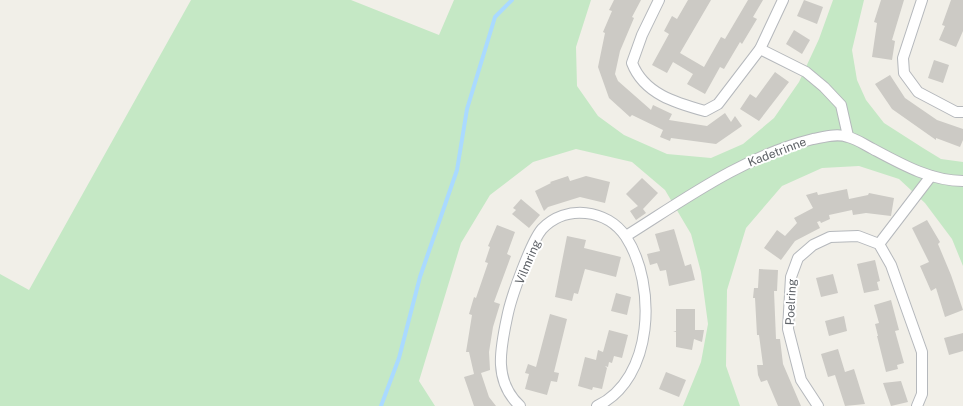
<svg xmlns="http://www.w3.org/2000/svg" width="963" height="406" viewBox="0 0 963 406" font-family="'Public Sans',sans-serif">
  <rect width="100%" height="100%" fill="#f1efe8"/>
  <polygon fill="#c5e8c5" points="191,0 351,0 439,35 454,0 591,0 576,47 577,86 598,116 624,135 667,154 711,158 743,144 774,118 799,82 819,39 833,0 864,0 852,50 857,80 866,100 884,123 923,148 941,159 963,162 963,266 952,239 925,203 899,179 859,166 822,168 782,186 746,228 727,290 726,366 740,406 683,406 701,362 708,324 701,272 691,234 665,190 632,162 576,149 533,162 490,195 461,243 419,381 435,406 0,406 0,274 29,290"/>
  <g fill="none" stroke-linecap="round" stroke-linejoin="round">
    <polyline stroke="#aadaff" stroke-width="4" points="381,406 399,358 420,277 457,170 467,109 495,17 512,0"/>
  </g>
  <g fill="#cccac5">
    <polygon points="614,0 641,0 632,17 634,18 620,51 615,74 618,81 651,110 653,105 672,114 669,120 707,126 725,113 731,122 735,116 742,126 716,144 671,138 670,141 660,137 663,130 632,115 630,117 609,98 598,67 605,33 603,32 612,11 609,10"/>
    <polygon points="688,0 711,0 680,53 704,67 721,37 725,39 748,0 763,0 753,17 757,19 742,44 740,42 724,69 720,67 705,94 687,84 693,74 673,62 667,73 652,65 669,34 664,31 672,16 677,19"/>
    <polygon points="804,0 823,7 817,24 797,16"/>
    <polygon points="881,0 904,0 892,40 895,41 892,60 872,57 877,23 874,22"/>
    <polygon points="951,0 963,0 963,31 956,47 939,40 945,26 942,25"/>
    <polygon points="794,30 810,40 802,54 786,44"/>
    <polygon points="934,60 949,65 943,83 928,78"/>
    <polygon points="775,72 789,82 759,121 740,109 750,94 756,98"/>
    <polygon points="890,75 905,98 937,120 963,129 963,140 960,147 936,138 936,140 892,109 875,84"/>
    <polygon points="568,176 570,181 586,176 610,182 605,203 580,197 548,207 544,211 535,191 551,183 550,182"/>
    <polygon points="642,178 658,193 643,209 646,213 636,220 630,211 638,206 626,194"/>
    <polygon points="847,189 849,199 868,195 869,193 894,198 891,216 866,213 853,215 852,210 829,215 830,219 821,223 820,221 817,222 820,228 795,241 781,260 764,248 777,230 785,236 797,223 794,218 813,208 806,195 817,192 818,195"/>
    <polygon points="521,199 540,215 529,228 512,214 516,210 513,208"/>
    <polygon points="927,220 940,242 938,244 951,275 963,310 945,317 936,288 931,291 920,266 929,262 912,228"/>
    <polygon points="497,225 515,232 507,254 511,256 494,302 500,304 493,327 489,352 490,370 481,373 489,397 496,406 474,406 464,377 474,374 469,352 466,352 472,315 469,314 474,297 476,298 488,263 485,262 490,247 488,246"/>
    <polygon points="674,229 685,266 691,264 695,280 669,286 666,270 660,271 657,263 650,265 647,254 660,251 655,234"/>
    <polygon points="567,236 586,240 584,248 621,257 616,277 585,269 578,294 574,293 572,301 555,297"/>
    <polygon points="875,260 880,281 877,282 879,290 864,293 857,264"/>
    <polygon points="759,269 778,270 777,291 774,291 776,339 780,339 783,364 801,406 778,406 767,380 761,382 758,375 757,365 763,365 759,335 757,335 755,298 753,298 754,288 758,288"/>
    <polygon points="833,274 838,293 821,297 816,278"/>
    <polygon points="616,293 631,297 627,315 611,311"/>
    <polygon points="891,300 899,330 895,331 904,363 897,365 898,369 886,372 877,336 878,336 875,324 879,323 874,305"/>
    <polygon points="676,309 695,309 695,330 704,330 702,342 694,339 692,350 676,347 676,332 673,331 676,331"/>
    <polygon points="550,314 567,319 554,372 559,373 557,382 551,381 547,395 525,389 529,374 525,373 528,364 536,367"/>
    <polygon points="844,316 847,331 829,336 825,321"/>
    <polygon points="609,330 628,335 622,358 614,356 612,363 609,362 608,367 605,366 607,368 602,389 593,387 592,390 578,386 585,357 596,360 598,350 603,352"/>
    <polygon points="963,333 963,351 949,355 944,338"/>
    <polygon points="838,349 845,372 854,369 865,404 845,406 835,375 828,377 821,354"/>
    <polygon points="666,372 686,380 679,397 659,389"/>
    <polygon points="901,381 908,402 891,406 883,383"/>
  </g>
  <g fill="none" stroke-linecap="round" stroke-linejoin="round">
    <g stroke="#b5b8bc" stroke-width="12">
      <g id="minor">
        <path d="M659,0L642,35L632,63C644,94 676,103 705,111L718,104L760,49L783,0"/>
        <polyline points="922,0 903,58 904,73 918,92 956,112 963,112"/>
        <polyline points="760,49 806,72 824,87 841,105 848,136"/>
        <path d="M626,236C685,199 744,156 813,139C824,137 837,133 848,137C857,139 865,145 873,149C901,164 931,181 963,181"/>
        <polyline points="879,244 931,176"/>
        <path d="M520,406C492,380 501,346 508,313C512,295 531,242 542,229C566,204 607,209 626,237C657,285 654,379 597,406"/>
        <polyline points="818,406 801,380 788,329 791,277 798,258 813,245 830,237 858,236 879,244 891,265 922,352 922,394 917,406"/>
      </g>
    </g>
    <use href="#minor" stroke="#fff" stroke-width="10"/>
  </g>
  <g text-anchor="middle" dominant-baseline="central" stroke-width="4" stroke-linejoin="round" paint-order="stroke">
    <g font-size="12" fill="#5f6368" stroke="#fff">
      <text transform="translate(777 152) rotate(-21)">Kadetrinne</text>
      <text transform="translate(528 262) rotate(-67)">Vilmring</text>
      <text transform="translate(791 302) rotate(-87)">Poelring</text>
    </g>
  </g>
</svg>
